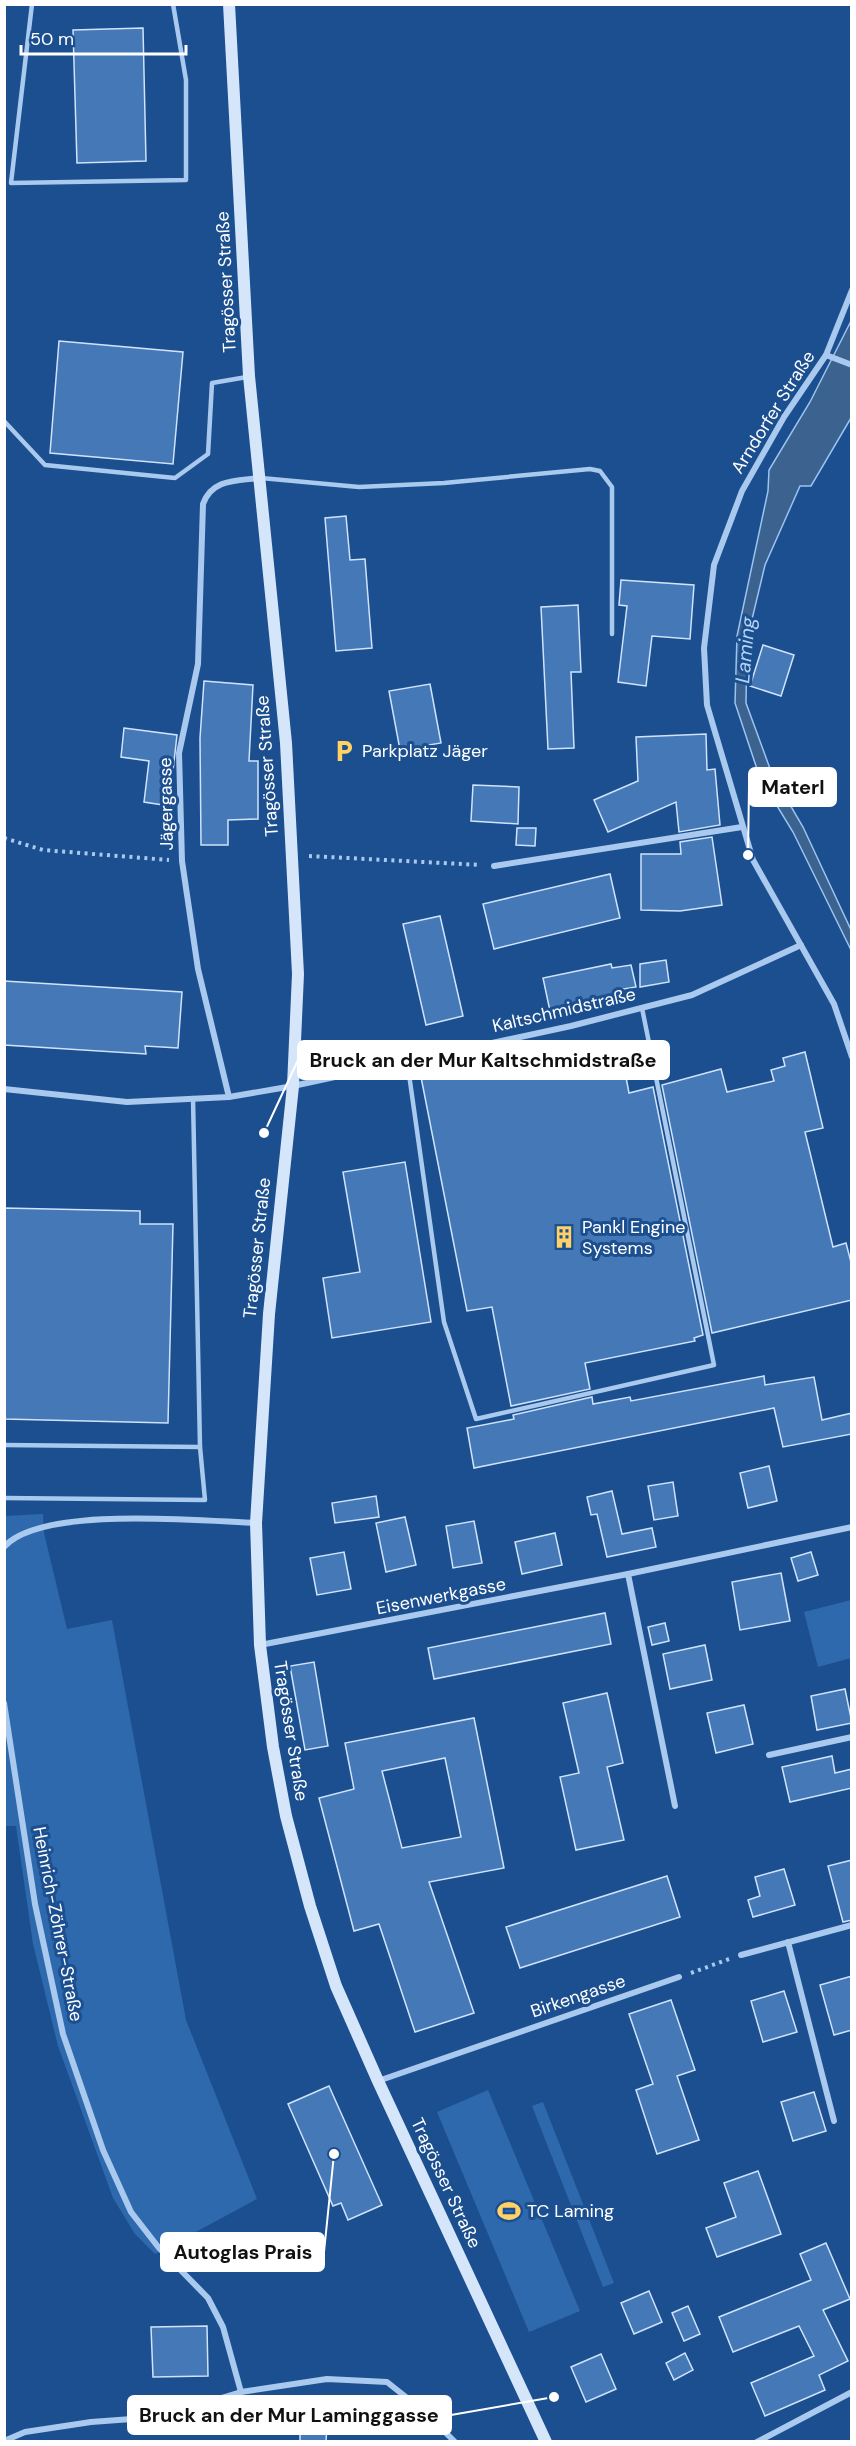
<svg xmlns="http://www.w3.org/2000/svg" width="856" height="2446" viewBox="0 0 856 2446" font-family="'DM Sans',sans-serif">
  <rect width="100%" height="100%" fill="#1b4f8f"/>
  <g fill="#2e69ad">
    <polygon points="43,1514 44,1533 67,1629 112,1620 186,2020 257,2199 155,2254 135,2234 113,2198 58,2046 33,1944 16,1826 5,1826 4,1516"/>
    <polygon points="851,1600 851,1658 818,1667 804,1612"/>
    <polygon points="488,2090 580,2311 529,2332 437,2112"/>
    <polygon points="543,2102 614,2283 603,2287 532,2106"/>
  </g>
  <polygon fill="#3c6290" stroke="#9cc4f0" stroke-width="1.5" points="851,321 851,418 811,486 800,486 765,565 747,640 746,703 772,774 803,827 851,930 851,950 793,832 760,778 735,703 737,636 768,491 769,470 810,402"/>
  <g fill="#4478b7" stroke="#cfe3fa" stroke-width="1.5" fill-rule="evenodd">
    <polygon points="143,28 146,161 77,163 73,30"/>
    <polygon points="59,341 183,352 173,464 50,453"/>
    <polygon points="346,516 350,560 365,559 372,648 336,651 325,518"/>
    <polygon points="621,580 694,585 690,639 652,636 646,686 618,682 627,606 619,605"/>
    <polygon points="578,605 581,672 571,672 574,748 548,749 541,607"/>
    <polygon points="763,645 794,655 781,696 750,686"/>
    <polygon points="204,681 253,685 249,761 258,761 258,819 228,820 228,845 201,845 200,738"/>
    <polygon points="430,684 441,743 400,750 389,691"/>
    <polygon points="124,728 177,735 169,806 144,802 149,761 121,757"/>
    <polygon points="706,734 707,770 715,769 720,825 679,832 676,802 608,832 594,800 638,781 636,737"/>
    <polygon points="473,785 519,787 518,824 471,821"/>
    <polygon points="517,828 536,828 535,846 516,845"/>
    <polygon points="712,837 722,905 680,911 641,910 641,854 681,854 680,842"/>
    <polygon points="610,874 620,918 494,949 483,904"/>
    <polygon points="440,916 463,1016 426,1025 403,924"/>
    <polygon points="666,960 669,982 640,987 640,964"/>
    <polygon points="611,964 612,968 631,965 636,987 617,990 618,996 550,1011 543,978"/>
    <polygon points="4,981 182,992 178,1048 145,1046 146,1054 4,1045"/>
    <polygon points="805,1052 823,1128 805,1132 833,1247 846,1243 852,1266 852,1300 712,1333 662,1085 721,1069 727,1092 774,1081 771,1070 785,1066 783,1058"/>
    <polygon points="540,1054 544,1071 622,1056 629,1093 653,1087 703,1335 694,1338 695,1341 585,1363 590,1389 511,1406 492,1307 467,1311 421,1077"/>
    <polygon points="405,1162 431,1322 332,1338 323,1278 360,1272 343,1172"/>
    <polygon points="4,1208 140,1211 140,1224 173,1224 168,1423 4,1419"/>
    <polygon points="764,1376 765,1385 814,1377 822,1420 852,1413 852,1434 783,1447 774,1408 474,1468 467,1428 514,1419 513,1415 592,1397 593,1404 630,1397 631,1401"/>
    <polygon points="769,1466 777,1501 748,1508 740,1473"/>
    <polygon points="673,1482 678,1516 654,1520 648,1486"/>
    <polygon points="612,1491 622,1534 652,1528 656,1547 607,1557 597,1514 591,1515 587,1497"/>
    <polygon points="376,1496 379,1517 335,1523 332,1503"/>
    <polygon points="405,1517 416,1565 386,1572 376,1523"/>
    <polygon points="474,1521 482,1563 453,1568 446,1526"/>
    <polygon points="555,1533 562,1565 522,1574 515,1542"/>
    <polygon points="344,1552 351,1589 317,1595 310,1558"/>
    <polygon points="811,1552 818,1575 798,1581 791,1558"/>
    <polygon points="781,1573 790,1621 740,1630 732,1582"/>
    <polygon points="605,1613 611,1644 434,1679 428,1648"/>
    <polygon points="665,1623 669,1641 652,1645 648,1627"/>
    <polygon points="705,1645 712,1680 670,1689 663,1654"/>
    <polygon points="314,1662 328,1746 305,1750 290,1666"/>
    <polygon points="845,1689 852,1723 817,1730 811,1696"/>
    <polygon points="607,1693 623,1763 607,1767 624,1840 576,1850 560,1777 579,1773 563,1703"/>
    <polygon points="744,1705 753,1744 716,1753 707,1713"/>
    <path d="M474,1718L504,1868L429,1882L474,2013L415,2032L379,1924L354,1931L319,1798L354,1789L345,1743ZM445,1758L461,1837L402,1848L382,1771Z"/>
    <polygon points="832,1756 835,1773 852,1769 852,1788 790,1802 782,1767"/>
    <polygon points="852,1860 852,1920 843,1922 828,1866"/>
    <polygon points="784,1869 795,1905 753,1917 748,1900 760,1896 755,1877"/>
    <polygon points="667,1876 680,1917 520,1968 506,1927"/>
    <polygon points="852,1976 852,2030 834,2035 820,1985"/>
    <polygon points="784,1991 797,2032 763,2042 751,2001"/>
    <polygon points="671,2000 695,2070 677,2076 699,2140 657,2154 636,2090 653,2084 629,2014"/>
    <polygon points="329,2086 382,2205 348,2220 341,2203 333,2206 288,2104"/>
    <polygon points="814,2092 826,2131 793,2141 781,2102"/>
    <polygon points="758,2171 781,2234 717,2257 706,2228 736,2217 724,2183"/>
    <polygon points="826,2243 850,2299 823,2310 848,2361 819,2375 825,2390 765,2416 751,2383 814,2356 799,2326 733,2352 719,2317 811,2280 800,2254"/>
    <polygon points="649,2291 662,2322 634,2334 621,2303"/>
    <polygon points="688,2306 700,2334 684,2341 672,2313"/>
    <polygon points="207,2326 208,2376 153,2377 151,2327"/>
    <polygon points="685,2353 693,2370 674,2380 666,2363"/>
    <polygon points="601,2354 616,2389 586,2402 571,2367"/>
    <polygon points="300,2423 327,2425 326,2442 300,2442"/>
  </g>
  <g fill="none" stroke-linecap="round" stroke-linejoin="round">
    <g stroke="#a9c9ee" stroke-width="4" stroke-dasharray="3 4.5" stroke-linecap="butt">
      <polyline points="4,838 43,850 169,860"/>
      <polyline points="309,856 481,865"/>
      <polyline points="691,1973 729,1959"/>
    </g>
    <g stroke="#a9c9ee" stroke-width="4.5">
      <polyline points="32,4 11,183 186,180 186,80 173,4"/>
      <polyline points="4,421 45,465 175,478 208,454 212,383 247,377"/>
      <polyline points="261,478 359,487 444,483 590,469 600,471 612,487 612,634"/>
      <polyline points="407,1060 444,1322 476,1419 714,1365 642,1008"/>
      <polyline points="4,1445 200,1447"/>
      <polyline points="4,1498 205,1500 200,1447 193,1098"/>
    </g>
    <g stroke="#a9c9ee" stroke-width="6">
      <polyline points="852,290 826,355 784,417 742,491 714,565 704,648 707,705 753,860 834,1004 852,1057"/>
      <polyline points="826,355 852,365"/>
      <polyline points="494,866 742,827"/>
      <polyline points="4,1089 127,1102 229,1097 293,1086 571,1026 692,995 801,945"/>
      <path d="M229,1097L198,969L182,861L179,753L198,664L203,504C212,479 236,481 259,478"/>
      <path d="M4,1547C41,1505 201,1521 256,1523"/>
      <polyline points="628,1574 852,1527"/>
      <polyline points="260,1645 628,1574 675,1806"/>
      <polyline points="4,1703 35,1904 63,2034 103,2150 131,2212 159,2248 208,2298 223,2327 241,2392"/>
      <polyline points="769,1755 852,1737"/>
      <polyline points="788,1942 834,2121"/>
      <polyline points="741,1955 852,1925"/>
      <polyline points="378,2081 679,1977"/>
      <polyline points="4,2441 25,2432 91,2422 159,2417 241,2392 327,2379 387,2382 426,2413 455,2442"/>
      <polyline points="757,2442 852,2392"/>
    </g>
    <polyline stroke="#d6e6fa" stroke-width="12" points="229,4 249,376 286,743 298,974 293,1086 269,1314 256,1523 260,1645 273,1747 286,1816 310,1906 336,1986 378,2081 546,2442"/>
  </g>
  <defs>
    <g id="parking-bare" transform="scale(1.8)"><path d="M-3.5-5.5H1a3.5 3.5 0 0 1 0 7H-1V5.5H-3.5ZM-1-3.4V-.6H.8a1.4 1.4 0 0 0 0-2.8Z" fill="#ffd166" stroke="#1b4f8f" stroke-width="2.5" paint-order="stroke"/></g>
    <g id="building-bare" transform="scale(1.8)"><path d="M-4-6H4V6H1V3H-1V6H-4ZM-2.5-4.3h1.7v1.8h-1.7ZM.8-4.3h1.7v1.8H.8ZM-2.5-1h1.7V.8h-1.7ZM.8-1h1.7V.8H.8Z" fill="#ffd166" stroke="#1b4f8f" stroke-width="2.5" paint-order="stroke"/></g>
    <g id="stadium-bare" transform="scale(1.8)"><path d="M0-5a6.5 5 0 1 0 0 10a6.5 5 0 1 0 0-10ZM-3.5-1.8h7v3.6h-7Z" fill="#ffd166" stroke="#1b4f8f" stroke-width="2.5" paint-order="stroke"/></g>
  </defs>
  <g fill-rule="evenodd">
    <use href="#parking-bare" x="344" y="751"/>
    <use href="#building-bare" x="564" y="1237"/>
    <use href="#stadium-bare" x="509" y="2211"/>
  </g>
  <g text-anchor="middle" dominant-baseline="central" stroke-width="6" stroke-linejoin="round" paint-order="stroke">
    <g font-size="18" fill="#fff" stroke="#1b4f8f">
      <text transform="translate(226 282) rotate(-93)">Tragösser Straße</text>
      <text transform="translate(773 412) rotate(-58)">Arndorfer Straße</text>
      <text transform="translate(267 766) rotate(-94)">Tragösser Straße</text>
      <text transform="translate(166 804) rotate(-91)">Jägergasse</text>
      <text transform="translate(564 1010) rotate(-13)">Kaltschmidstraße</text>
      <text transform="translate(257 1248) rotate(-84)">Tragösser Straße</text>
      <text transform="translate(441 1596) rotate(-11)">Eisenwerkgasse</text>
      <text transform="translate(291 1731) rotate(81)">Tragösser Straße</text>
      <text transform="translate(58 1924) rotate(79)">Heinrich-Zöhrer-Straße</text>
      <text transform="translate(578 1996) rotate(-19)">Birkengasse</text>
      <text transform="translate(446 2183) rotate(65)">Tragösser Straße</text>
    </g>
    <g font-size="18" fill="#fff" stroke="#1b4f8f" text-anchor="start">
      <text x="362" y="751">Parkplatz Jäger</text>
      <text x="582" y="1227">Pankl Engine<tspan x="582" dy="21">Systems</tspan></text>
      <text x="527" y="2211">TC Laming</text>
    </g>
    <g font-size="20" font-style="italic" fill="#b5d3f5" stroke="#1b4f8f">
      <text transform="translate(745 650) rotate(-85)">Laming</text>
    </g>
  </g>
  <path fill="none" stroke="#fff" stroke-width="2" d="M748 855L749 787M264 1133L298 1060M334 2154L324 2252M554 2397L451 2415"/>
  <g fill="#fff" stroke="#1b4f8f" stroke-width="2">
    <circle cx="748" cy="855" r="6"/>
    <circle cx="264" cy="1133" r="6"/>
    <circle cx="334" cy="2154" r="6"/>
    <circle cx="554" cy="2397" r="6"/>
  </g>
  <g fill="#fff" stroke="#fff" stroke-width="2">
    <rect x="749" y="768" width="87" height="38" rx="6"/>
    <rect x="298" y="1041" width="371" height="38" rx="6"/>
    <rect x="161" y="2233" width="163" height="38" rx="6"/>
    <rect x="128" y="2396" width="323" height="38" rx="6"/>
  </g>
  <g font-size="20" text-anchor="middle" font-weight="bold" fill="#111">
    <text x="793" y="794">Materl</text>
    <text x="483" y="1067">Bruck an der Mur Kaltschmidstraße</text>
    <text x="243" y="2259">Autoglas Prais</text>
    <text x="289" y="2422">Bruck an der Mur Laminggasse</text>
  </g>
  <rect width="856" height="2446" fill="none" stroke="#ffffff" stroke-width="12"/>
  <path d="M21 45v9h165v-9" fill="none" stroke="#ffffff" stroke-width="3"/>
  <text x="30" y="45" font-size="18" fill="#ffffff" stroke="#1b4f8f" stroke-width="4.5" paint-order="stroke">50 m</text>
</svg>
